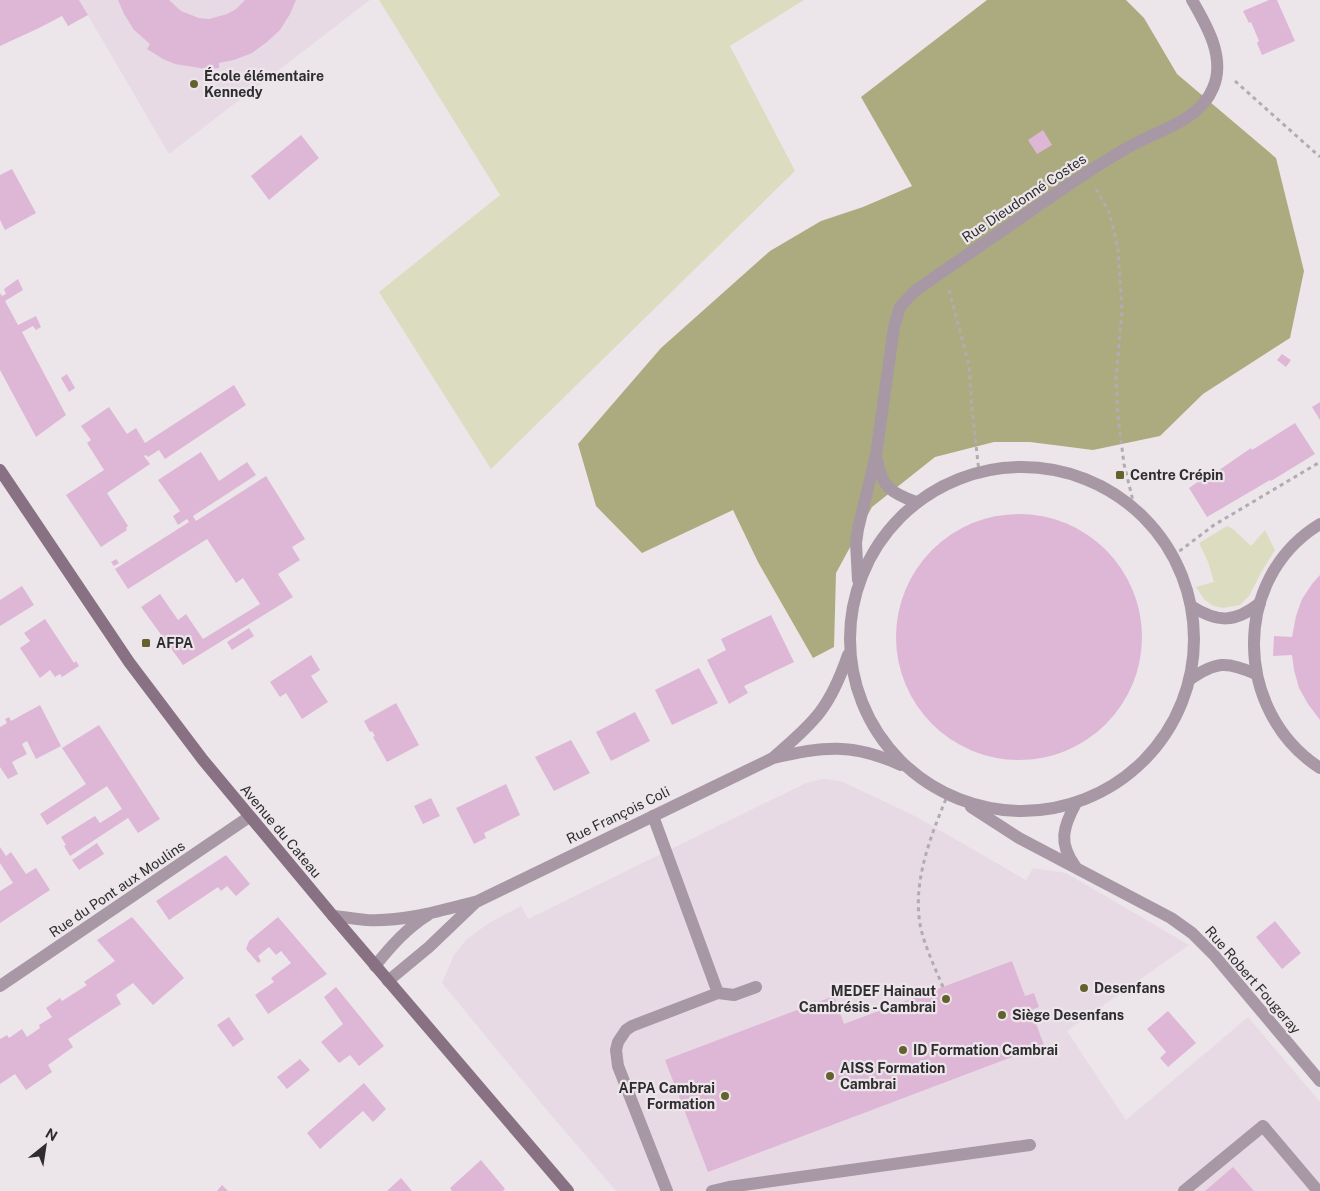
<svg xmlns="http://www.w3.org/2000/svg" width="1320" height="1191" viewBox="0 0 1320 1191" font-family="'Public Sans',sans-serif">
  <rect width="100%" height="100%" fill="#ece6ea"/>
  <g fill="#e7dae5">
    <polygon points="79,0 370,0 169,154"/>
    <polygon points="823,779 841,781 915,816 1026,880 1033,868 1066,873 1189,945 1067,1031 1126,1120 1248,1017 1320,1102 1320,1191 616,1191 545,1108 442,983 454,955 467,939 489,923 521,906 528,919 806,783"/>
  </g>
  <g fill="#dcddc0">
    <polygon points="379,0 804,0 730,46 795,171 491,469 379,292 500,195"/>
    <polygon points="1227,526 1233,529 1251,546 1265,530 1275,550 1262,571 1249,596 1240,605 1223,608 1213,606 1204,599 1196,587 1214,582 1208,562 1199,543"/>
  </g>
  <polygon fill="#abab7f" points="987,0 1126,0 1144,18 1177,74 1276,158 1304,271 1290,338 1203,394 1160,436 1093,450 1030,442 994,442 935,457 872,507 836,573 834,647 813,658 758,562 733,510 642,553 596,506 578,444 661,348 770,251 821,221 863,207 912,186 861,97"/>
  <g fill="#deb7d6">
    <polygon points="0,0 79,0 88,15 68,26 62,16 39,28 0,46"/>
    <polygon points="118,0 169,0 181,11 199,18 209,19 227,14 236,9 245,0 296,0 290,14 280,30 267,42 252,53 234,60 219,63 219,68 206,69 175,64 163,59 147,49 150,44 134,30 124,14"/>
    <polygon points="1269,0 1277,0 1295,41 1262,55 1257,43 1259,41 1251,22 1249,23 1243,11"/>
    <polygon points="1043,130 1052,145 1037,154 1028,140"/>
    <polygon points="301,135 319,158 269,200 251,176"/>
    <polygon points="12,169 36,213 5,230 0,220 0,175"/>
    <polygon points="18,279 23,290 5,301 18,325 36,316 41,327 36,330 33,326 22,332 66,415 36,437 0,370 0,293 2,296 6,294 4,289"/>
    <polygon points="1282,354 1291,360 1286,367 1277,360"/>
    <polygon points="67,374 75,388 69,392 61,378"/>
    <polygon points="234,385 246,405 165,459 159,450 148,457 146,455 144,456 150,464 107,493 128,526 126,528 127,530 101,547 66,495 104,470 87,443 91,440 81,426 109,407 127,434 136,428 145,443"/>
    <polygon points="1320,402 1320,420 1312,407"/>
    <polygon points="1295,423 1315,454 1271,481 1270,480 1207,517 1189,488 1208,475 1209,477 1251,448 1252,450"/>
    <polygon points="201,452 219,481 247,462 256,475 193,516 196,521 266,476 305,539 292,547 300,560 278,574 293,597 183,665 141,607 160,594 178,620 186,614 203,639 260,604 243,578 236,583 207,539 128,589 115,569 189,522 187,519 178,525 173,516 180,511 158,480"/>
    <circle cx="1019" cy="637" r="123"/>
    <polygon points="116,559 119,563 114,566 111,562"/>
    <polygon points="1320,575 1320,720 1308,704 1299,688 1294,670 1292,655 1273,656 1274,636 1292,637 1296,616 1302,599 1312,584"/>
    <polygon points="22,586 34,605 0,626 0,600"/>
    <polygon points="771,615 794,662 744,686 748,693 729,704 707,660 726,650 721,639"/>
    <polygon points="45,619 74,663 76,661 79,666 62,677 60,674 55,677 50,670 40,678 20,648 30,641 24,633"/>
    <polygon points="249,628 254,636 232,650 227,642"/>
    <polygon points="311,655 320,670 311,676 328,702 302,719 286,693 280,697 270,682"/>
    <polygon points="699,668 718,703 672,725 655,690"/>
    <polygon points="396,703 419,745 387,762 373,737 375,736 372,731 370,732 364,721"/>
    <polygon points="40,705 61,746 36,759 27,741 22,744 27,754 12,762 18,774 8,779 0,767 0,727 7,723 5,719 9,717 11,721"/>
    <polygon points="635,712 650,741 611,761 596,732"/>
    <polygon points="99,725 160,819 138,833 128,818 70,856 64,846 66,845 61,837 95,816 100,823 122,809 107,786 47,825 40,814 86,784 62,748"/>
    <polygon points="571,740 590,773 554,791 535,757"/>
    <polygon points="506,784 520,815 484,833 486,838 474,844 456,808"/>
    <polygon points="431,798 440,816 423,824 414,806"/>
    <polygon points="97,843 104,854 79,870 72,860"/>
    <polygon points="0,847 6,856 11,852 26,874 36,868 50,890 0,923 0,891 13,883 0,863"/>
    <polygon points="226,855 250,884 236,896 227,886 221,891 218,887 169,920 156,901"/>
    <polygon points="132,917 184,978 153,1005 133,983 116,995 121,1004 68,1039 73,1047 48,1065 52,1072 26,1090 15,1074 0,1084 0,1039 7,1035 9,1038 22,1029 27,1037 40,1028 39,1025 52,1017 46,1008 60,998 62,1001 87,985 84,982 115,961 97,940"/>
    <polygon points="278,917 327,974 268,1014 255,995 274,982 271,978 291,963 281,951 276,955 269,947 258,956 261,961 258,963 246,949 249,941"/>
    <polygon points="1275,921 1301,953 1282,969 1256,937"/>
    <polygon points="1012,961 1025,996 1034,993 1039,1007 1031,1010 1044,1045 708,1172 665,1060 834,996 844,1024"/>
    <polygon points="336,987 384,1046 359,1066 350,1055 339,1063 321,1042 343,1024 324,997"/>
    <polygon points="1168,1011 1196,1043 1168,1067 1160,1058 1166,1052 1147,1029"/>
    <polygon points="229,1017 244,1039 233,1047 217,1025"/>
    <polygon points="300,1059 310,1070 287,1089 277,1077"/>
    <polygon points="364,1083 386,1109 373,1122 363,1111 320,1149 307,1133"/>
    <polygon points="481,1160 505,1189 503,1191 452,1191 450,1188"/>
    <polygon points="1233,1167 1254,1191 1205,1191"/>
    <polygon points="401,1178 412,1191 387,1191"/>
    <polygon points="222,1185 228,1191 217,1191"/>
  </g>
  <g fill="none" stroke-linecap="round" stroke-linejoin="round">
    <g stroke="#b0acaf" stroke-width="3" stroke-dasharray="4 4" stroke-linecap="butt">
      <polyline points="1235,81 1320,157"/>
      <polyline points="1096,189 1109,212 1118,248 1122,311 1116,379 1118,416 1124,464 1135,509"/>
      <polyline points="949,290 969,365 972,408 979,472"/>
      <polyline points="1173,556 1214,525 1320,462"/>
      <path d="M943,987C935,968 926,949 921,929C911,884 931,835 948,794"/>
    </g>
    <g stroke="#a898a5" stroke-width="12">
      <polyline points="653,816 718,993"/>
      <polyline points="667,1191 618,1066 616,1050 618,1042 626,1030 632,1026 718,993 734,995 756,987"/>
      <polyline points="712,1191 729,1187 1030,1145"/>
      <polyline points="1184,1191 1263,1126 1318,1191"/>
    </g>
    <g stroke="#a898a5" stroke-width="12">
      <path d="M877,460C882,487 891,493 916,502"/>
      <circle cx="1022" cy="639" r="172"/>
      <path d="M1320,524C1230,579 1234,712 1320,768"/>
      <path d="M858,580L856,543L858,529L876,455L894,327L900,307L915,291C956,262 998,234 1039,205C1072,183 1103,160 1138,142C1164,129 1201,118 1213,88C1226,58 1207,26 1192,0"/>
      <path d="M1191,606C1218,623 1235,623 1260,603"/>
      <path d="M1189,680C1216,661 1227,661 1256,674"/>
      <path d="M775,756C816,721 830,707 848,655"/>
      <polyline points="971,807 1019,838 1171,918 1192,933 1214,955 1320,1081"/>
      <path d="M1075,866C1058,843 1063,827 1076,803"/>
      <path d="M333,916C344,917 356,919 367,920C404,922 443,910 478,901L773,758C823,746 853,743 901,765"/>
      <path d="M375,966C391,946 407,928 428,915"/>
      <polyline points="388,981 429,947 475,903"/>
      <polyline points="0,986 249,817"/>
    </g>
    <polyline stroke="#897184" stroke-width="12" points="0,470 129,662 203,760 333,916 568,1191"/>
  </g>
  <g fill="#63622f" stroke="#ece6ea" stroke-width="2">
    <circle cx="194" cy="84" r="5"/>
    <rect x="1115" y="470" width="10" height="10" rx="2.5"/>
    <rect x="141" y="638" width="10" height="10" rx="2.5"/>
    <circle cx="1084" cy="988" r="5"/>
    <circle cx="946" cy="999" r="5"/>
    <circle cx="1002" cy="1015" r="5"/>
    <circle cx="903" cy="1050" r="5"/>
    <circle cx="830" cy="1076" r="5"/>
    <circle cx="725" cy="1096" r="5"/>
  </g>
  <g text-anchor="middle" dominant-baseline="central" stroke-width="4.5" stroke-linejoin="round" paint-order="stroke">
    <g font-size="14" font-weight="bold" fill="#2f2d2f" stroke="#ece6ea" text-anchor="start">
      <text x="204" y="76">École élémentaire<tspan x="204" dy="16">Kennedy</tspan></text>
      <text x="1130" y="475">Centre Crépin</text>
      <text x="156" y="643">AFPA</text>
      <text x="1094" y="988">Desenfans</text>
      <text x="936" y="991" text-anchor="end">MEDEF Hainaut<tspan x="936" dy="16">Cambrésis - Cambrai</tspan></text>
      <text x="1012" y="1015">Siège Desenfans</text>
      <text x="913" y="1050">ID Formation Cambrai</text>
      <text x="840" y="1068">AISS Formation<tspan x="840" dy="16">Cambrai</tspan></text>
      <text x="715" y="1088" text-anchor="end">AFPA Cambrai<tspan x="715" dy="16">Formation</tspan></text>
    </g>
    <g font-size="14" fill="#2f2d2f" stroke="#ece6ea">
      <text transform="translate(1024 198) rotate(-34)">Rue Dieudonné Costes</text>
      <text transform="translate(618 815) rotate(-26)">Rue François Coli</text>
      <text transform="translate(281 831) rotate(50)">Avenue du Cateau</text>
      <text transform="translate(117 889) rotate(-34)">Rue du Pont aux Moulins</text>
      <text transform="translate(1253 980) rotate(49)">Rue Robert Fougeray</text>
    </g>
  </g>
  <g transform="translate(45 1146) rotate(30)" stroke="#ece6ea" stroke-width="4" paint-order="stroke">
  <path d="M0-4L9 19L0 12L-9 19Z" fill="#2f2d2f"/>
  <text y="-8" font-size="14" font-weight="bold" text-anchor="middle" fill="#2f2d2f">N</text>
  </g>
</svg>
